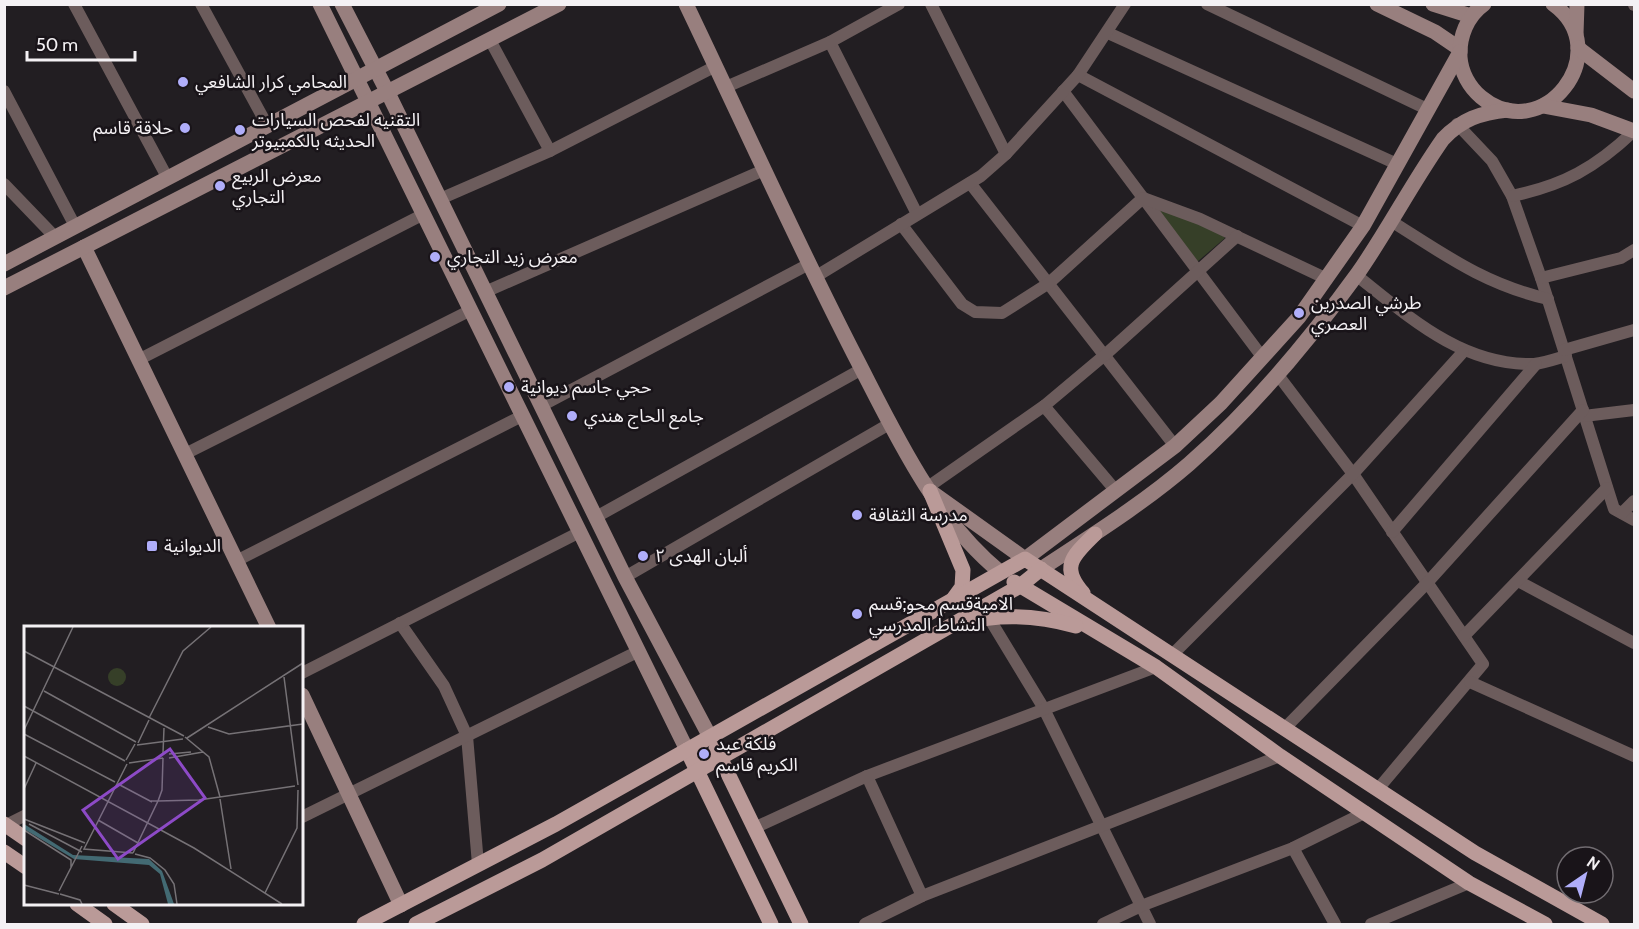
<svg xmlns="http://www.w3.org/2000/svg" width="1639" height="929" viewBox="0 0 1639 929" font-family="Cabin,'Noto Sans Arabic',sans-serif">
  <rect width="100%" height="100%" fill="#221e22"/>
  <polygon fill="#363f28" points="1156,208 1218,231 1225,238 1197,262"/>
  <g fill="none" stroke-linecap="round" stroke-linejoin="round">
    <g stroke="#6c5c5c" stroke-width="12">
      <polyline points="74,4 167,177"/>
      <polyline points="201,4 267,125"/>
      <polyline points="931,4 1006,154"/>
      <polyline points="1207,4 1427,109"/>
      <polyline points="1634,4 1634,5"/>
      <polyline points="1108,33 1397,164"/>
      <polyline points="490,40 550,151"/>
      <polyline points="830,42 917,214"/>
      <polyline points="1078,75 1363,226"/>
      <polyline points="726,87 830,42 899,4"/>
      <polyline points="4,91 75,226"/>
      <polyline points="1063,91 1263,358"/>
      <polyline points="1457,124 1492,161 1512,196 1541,278 1614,509 1634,520"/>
      <polyline points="970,183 1175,446"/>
      <polyline points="4,184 55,237"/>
      <path d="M1512,196C1564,185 1595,168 1634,131"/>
      <polyline points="440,199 550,151 716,66"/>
      <path d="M1391,221C1445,255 1484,284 1548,299"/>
      <polyline points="901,224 962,304 975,312 1002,313 1049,283 1143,198 1200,219 1327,279"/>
      <path d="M1356,275C1409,317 1462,366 1534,364C1544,363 1556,359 1566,356"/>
      <polyline points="815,277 981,176 1006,154 1078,75 1125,4"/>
      <polyline points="1541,278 1621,258 1634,250"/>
      <polyline points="485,292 764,170"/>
      <polyline points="1564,350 1634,330"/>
      <polyline points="140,359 424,214"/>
      <polyline points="1278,375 1353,474 1483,664 1378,789"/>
      <polyline points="541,406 809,264"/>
      <polyline points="1044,406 1116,491"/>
      <polyline points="1584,416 1634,410"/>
      <polyline points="185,454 471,310"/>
      <polyline points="928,487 1044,406 1106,354 1237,236"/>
      <polyline points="1622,513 1634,501"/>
      <polyline points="596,517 862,369"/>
      <polyline points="1392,532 1536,364"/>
      <polyline points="236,561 522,416"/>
      <polyline points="625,577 891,423"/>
      <polyline points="1518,581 1634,643"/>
      <polyline points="986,613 1043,707 1150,924"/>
      <polyline points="400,623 444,686 467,736 478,864"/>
      <polyline points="1464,636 1607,488"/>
      <polyline points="1173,654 1353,474 1463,352"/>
      <polyline points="302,673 580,532"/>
      <polyline points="1470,682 1634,756"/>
      <polyline points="1286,727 1427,583 1583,410"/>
      <polyline points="867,776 922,896"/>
      <polyline points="302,817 639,651"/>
      <polyline points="6,825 26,815"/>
      <polyline points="754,828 867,776 1156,667"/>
      <polyline points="1293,848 1335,924"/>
      <polyline points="865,924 922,896 1280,756"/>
      <polyline points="1103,924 1141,906 1293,848 1366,812"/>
      <polyline points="1371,924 1469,883"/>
    </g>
    <g stroke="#987f7e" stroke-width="15">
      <polyline points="320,4 687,750"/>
      <polyline points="342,4 388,93 625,577 710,737"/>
      <path d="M686,4C742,121 795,239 854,354C894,431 932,516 1000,572"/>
      <polyline points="1377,4 1435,32 1460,49"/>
      <polyline points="1433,4 1471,16"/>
      <path d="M1484,4C1467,16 1459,37 1460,57C1461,72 1469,87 1481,97C1543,148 1618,51 1553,4"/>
      <polyline points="1576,34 1577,4"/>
      <polyline points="1578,48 1634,91"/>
      <polyline points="1543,106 1591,115 1634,131"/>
      <polyline points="84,247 269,628"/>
      <polyline points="4,264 499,4"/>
      <polyline points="4,288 559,4"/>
      <polyline points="930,491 1025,559 1175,446 1221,403 1299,317 1363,226 1460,52"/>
      <path d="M1041,569C1091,536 1144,503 1189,464C1253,408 1308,342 1358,273C1388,230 1412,183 1443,139C1462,119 1480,113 1508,110"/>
      <polyline points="302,695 401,905"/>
    </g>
    <g stroke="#ba9a98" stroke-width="15">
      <polyline points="930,491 963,570 962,587 954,598"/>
      <polyline points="1014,582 1156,667 1280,756 1469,883 1545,924"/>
      <path d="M1083,593C1059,566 1074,555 1095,534"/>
      <path d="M964,623C1001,613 1040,616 1076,626"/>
      <polyline points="716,749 801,924"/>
      <polyline points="687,750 771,924"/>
      <polyline points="4,824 26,839"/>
      <polyline points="4,852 26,867"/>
      <polyline points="77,904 105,924"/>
      <polyline points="114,904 142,924"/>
      <polyline points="364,924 556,824 1025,559 1475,853 1602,924"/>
      <polyline points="416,924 542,860 1020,586 1041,569"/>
    </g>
  </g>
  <g fill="#b0aefa" stroke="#191419" stroke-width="2">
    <circle cx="183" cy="82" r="6"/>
    <circle cx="185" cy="128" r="6"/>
    <circle cx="240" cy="130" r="6"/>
    <circle cx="220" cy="186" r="6"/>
    <circle cx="435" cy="257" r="6"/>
    <circle cx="1299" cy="313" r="6"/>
    <circle cx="509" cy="387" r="6"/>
    <circle cx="572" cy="416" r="6"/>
    <circle cx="857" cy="515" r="6"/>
    <rect x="146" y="540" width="12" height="12" rx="3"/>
    <circle cx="643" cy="556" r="6"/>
    <circle cx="857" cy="614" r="6"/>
    <circle cx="704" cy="754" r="6"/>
  </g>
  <g text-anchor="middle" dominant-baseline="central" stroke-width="5" stroke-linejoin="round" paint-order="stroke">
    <g font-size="18" fill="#f4f1f4" stroke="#191419" text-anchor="start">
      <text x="195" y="82">المحامي كرار الشافعي</text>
      <text x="252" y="120">التقنيه لفحص السيارات<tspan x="252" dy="21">الحديثه بالكمبيوتر</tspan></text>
      <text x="173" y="128" text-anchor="end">حلاقة قاسم</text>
      <text x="232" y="176">معرض الربيع<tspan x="232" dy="21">التجاري</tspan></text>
      <text x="447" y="257">معرض زيد التجاري</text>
      <text x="1311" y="303">طرشي الصدرين<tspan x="1311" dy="21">العصري</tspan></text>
      <text x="521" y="387">حجي جاسم ديوانية</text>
      <text x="584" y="416">جامع الحاج هندي</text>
      <text x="869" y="515">مدرسة الثقافة</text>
      <text x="164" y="546">الديوانية</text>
      <text x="655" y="556">ألبان الهدى ٢</text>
      <text x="869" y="604">الاميةقسم محو;قسم<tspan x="869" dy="21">النشاط المدرسي</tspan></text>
      <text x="716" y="744">فلكة عبد<tspan x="716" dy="21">الكريم قاسم</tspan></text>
    </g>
  </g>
  <g transform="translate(24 626)">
    <rect width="279" height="279" fill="#221e22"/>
    <path d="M84 51a9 9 0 1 1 18 0a9 9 0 1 1-18 0Z" fill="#363f28"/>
    <path d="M0,198L49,229L125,233L138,245L150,278H144L136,248L125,239L50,233L0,203Z" fill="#436a73"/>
    <path fill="none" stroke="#767276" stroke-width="1.5" d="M0,25L160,110M260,51L274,159M20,65L112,116M0,80L101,135M125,92L159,25L187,1M184,101L205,108L279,98M0,104L49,1M0,108L91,156M161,111L185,131L196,171M163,112L279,37M114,117L125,94M113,119L159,113M139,127L140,102M145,128L167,126M0,130L170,222L258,278M145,132L179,126M102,134L111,118M105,137L139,132M103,138L60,223L109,227M94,158L128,176M0,163L12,137M196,173L207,243M127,175H134L138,164L139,132M0,193L61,217M74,194L114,217M5,198L58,226M0,204L47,234V241M109,227L134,175L175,174L271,160M111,228L126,232L141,244L150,258L153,278M0,259L35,268M35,265L58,220M241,267L273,202L274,164M36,268L56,274L58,278"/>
    <path fill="#8d4ac7" fill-opacity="0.15" stroke="#8d4ac7" stroke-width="3" d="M146,123L181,172L94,233L59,184Z"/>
    <rect width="279" height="279" fill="none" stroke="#f4f1f4" stroke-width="3"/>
  </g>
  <rect width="1639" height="929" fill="none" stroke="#f4f1f4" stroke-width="12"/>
  <g transform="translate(1585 875) rotate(35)"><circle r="28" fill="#191419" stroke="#716c71" stroke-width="1.5"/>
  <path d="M0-4.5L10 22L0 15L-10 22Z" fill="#b0aefa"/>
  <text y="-9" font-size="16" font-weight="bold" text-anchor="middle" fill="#f4f1f4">N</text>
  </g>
  <path d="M27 51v9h108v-9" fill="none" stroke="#f4f1f4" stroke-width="3"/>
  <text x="36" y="51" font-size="18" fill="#f4f1f4" stroke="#191419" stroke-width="4.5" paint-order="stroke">50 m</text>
</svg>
